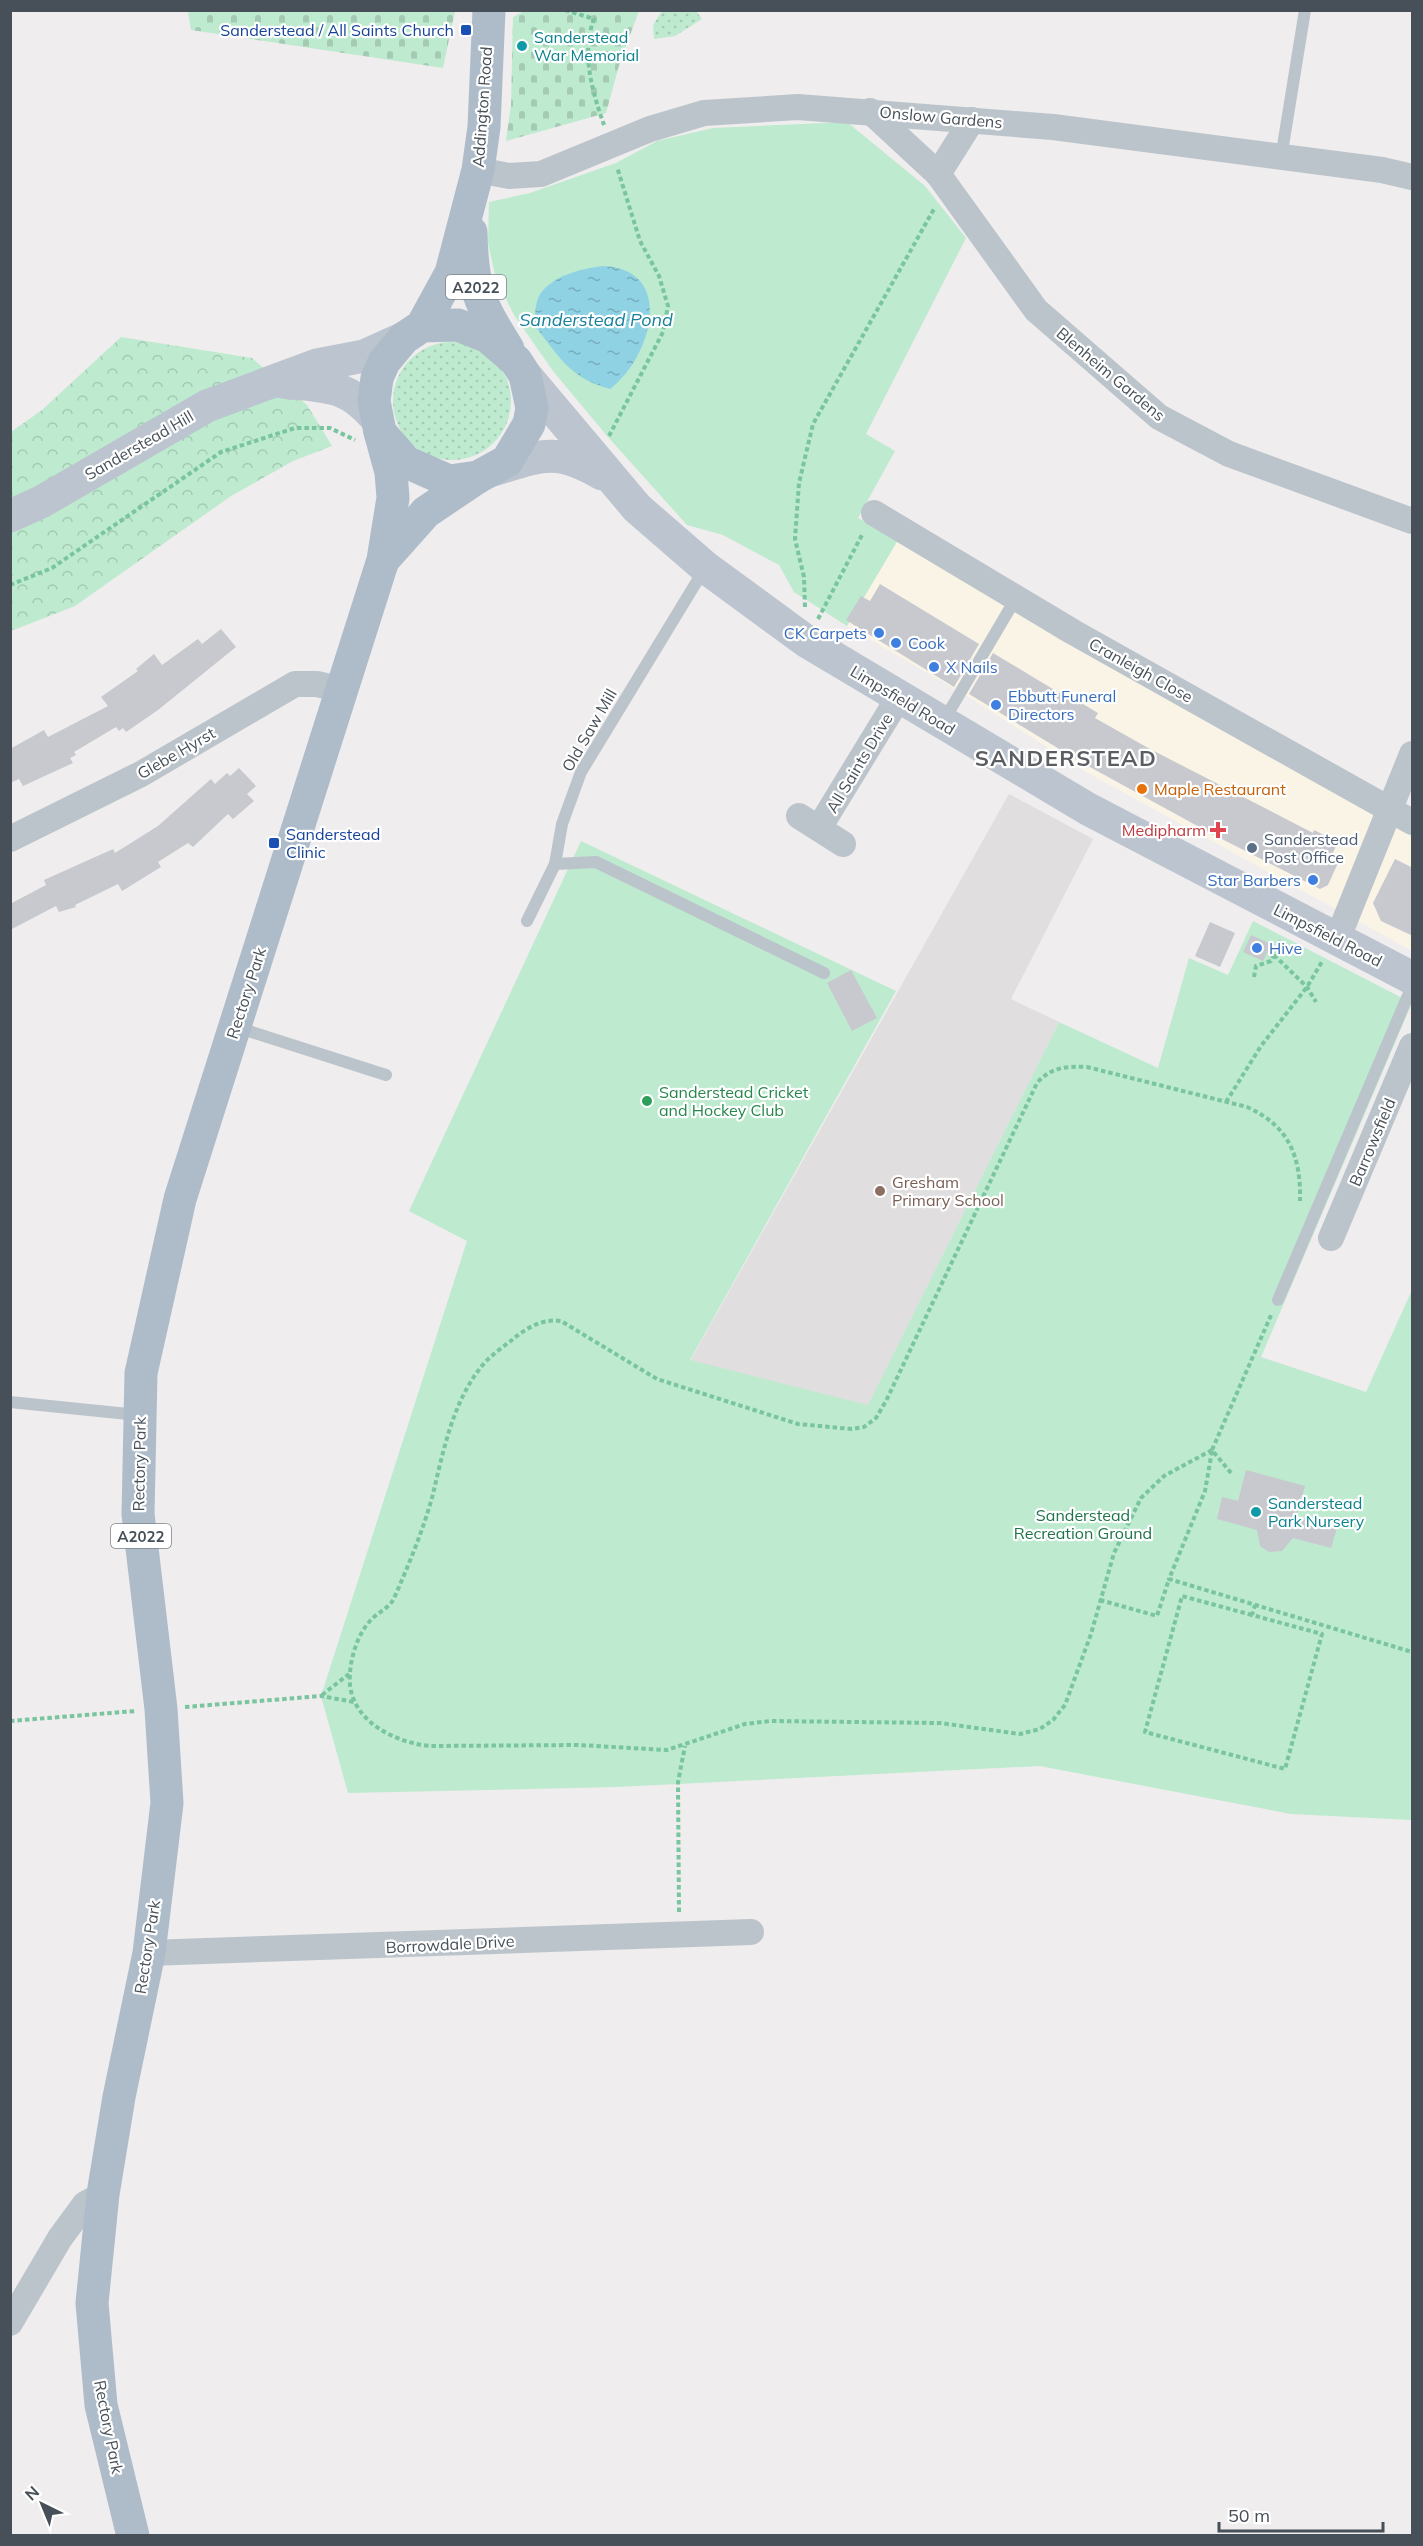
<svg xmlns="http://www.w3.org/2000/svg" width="1423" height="2546" viewBox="0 0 1423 2546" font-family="Mulish,sans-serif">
  <defs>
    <pattern id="grass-dots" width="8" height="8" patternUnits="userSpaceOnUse" patternTransform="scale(1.5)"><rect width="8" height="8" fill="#beeacf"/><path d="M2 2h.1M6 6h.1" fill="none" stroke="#a5cab4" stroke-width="1.8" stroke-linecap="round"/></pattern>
    <pattern id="forest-crowns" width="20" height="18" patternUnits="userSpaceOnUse" patternTransform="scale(1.5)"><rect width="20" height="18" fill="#beeacf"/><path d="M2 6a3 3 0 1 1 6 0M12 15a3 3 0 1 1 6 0" fill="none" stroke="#a5cab4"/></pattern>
    <pattern id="cemetery-stones" width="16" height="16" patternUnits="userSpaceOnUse" patternTransform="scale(1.5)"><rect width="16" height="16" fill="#beeacf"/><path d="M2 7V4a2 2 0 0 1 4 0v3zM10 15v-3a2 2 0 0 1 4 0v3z" fill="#a5cab4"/></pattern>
    <pattern id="water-ripples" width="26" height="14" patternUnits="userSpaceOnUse" patternTransform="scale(1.5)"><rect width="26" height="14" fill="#8fd2e4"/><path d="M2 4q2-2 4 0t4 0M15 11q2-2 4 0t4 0" fill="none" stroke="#77adbc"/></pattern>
  </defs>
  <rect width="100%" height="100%" fill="#efeded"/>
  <polygon fill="#faf4e6" points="898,540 1412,831 1412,951 1088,773 970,698 847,626"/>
  <polygon fill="#e0dede" points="1009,794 1093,839 1011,999 1059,1022 868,1406 690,1361"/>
  <g fill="url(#grass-dots)">
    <polygon points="662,11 696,11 702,19 675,36 654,39 653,25"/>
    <circle cx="452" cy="401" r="59"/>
  </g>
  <polygon fill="url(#forest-crowns)" points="121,337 252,358 307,405 332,446 293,461 231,496 75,606 11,631 11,432 42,410"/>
  <g fill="url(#cemetery-stones)">
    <polygon points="188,11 188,10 455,11 443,68 191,30"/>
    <polygon points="524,11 639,11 620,62 606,113 506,141 511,105 513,17"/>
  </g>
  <g fill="#beeacf">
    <polygon points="847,122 925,186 966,238 866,434 895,451 858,518 898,540 847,626 794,592 779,565 723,535 687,525 608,437 553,371 514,315 496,279 488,243 489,202 530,193 616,163 657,141 713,128"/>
    <polygon points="581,841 896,991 690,1360 868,1405 1059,1022 1158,1068 1189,958 1228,975 1253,921 1412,1003 1261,1357 1366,1392 1412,1290 1412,1820 1291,1814 1040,1766 617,1787 348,1793 321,1696 467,1241 409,1211"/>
  </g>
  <path fill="url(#water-ripples)" d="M603,266C677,269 651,359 610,389C569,378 559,356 534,325C535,316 535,304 539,296C552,275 581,269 603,266Z"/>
  <g fill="#c7c9cf">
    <polygon points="880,584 979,644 954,687 846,620 861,596 870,601"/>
    <polygon points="221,629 236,647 158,710 126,732 123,728 119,731 116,727 74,752 76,755 70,758 73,763 23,786 19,779 10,783 10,749 44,730 48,737 108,706 101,697 138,671 136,669 154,654 162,665 198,639 202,644"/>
    <polygon points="993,653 1071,700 1073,698 1098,713 1095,718 1150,749 1313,833 1314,830 1338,842 1330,859 1338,863 1328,885 1320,889 1212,834 1079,761 969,694"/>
    <polygon points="239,768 256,786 247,794 254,801 233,819 228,814 193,847 188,843 158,862 161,867 122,891 118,884 75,905 76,907 59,912 56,906 10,930 10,904 46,885 44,880 113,849 115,853 158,826 211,779 215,784 227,773 230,776"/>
    <polygon points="1395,859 1413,868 1413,936 1381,921 1373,903"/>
    <polygon points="1210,922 1235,933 1220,967 1195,956"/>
    <polygon points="1251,935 1271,944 1263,961 1243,952"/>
    <polygon points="851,970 877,1018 852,1031 827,983"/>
    <polygon points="1246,1470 1305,1486 1296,1517 1337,1528 1331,1548 1293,1538 1282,1551 1269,1552 1260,1546 1257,1530 1217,1519 1222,1497 1238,1501"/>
  </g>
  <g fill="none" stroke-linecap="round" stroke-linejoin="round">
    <g stroke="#79c59f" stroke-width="4" stroke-dasharray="4.5 3" stroke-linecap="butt">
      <path d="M565,10L594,19C581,53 592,91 604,125"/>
      <polyline points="609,436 663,332 668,306 659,276 640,241 617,167"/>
      <polyline points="10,585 52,568 221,452 295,428 330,428 355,440"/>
      <polyline points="805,607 804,577 795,539 799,483 813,424 934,209"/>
      <polyline points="818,619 863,533"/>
      <polyline points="1274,955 1307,987 1316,1002"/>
      <polyline points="1254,977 1256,966 1271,961 1281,940"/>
      <polyline points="1226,1102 1261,1046 1307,987 1323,960"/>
      <path d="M1212,1450L1164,1476L1141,1498L1114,1553L1091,1634L1065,1705L1053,1720L1040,1729L1020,1734L940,1723L770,1721L745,1724L667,1750L578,1745L430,1746C397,1743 354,1723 350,1685C348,1664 357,1632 373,1618C381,1610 391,1607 395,1596C409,1564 424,1528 433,1494C443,1452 452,1406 478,1371C486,1359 500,1349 512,1340C525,1329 542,1318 561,1321L657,1379L798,1424L852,1429L864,1427L876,1418L886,1401L1037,1083C1051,1067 1067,1066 1087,1067L1247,1107C1289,1126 1301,1156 1300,1201"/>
      <polyline points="1212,1451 1205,1491 1169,1579 1412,1652"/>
      <polyline points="1231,1473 1212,1450 1272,1313"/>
      <polyline points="1100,1600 1157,1616 1169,1579"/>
      <polyline points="1252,1615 1182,1596 1145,1732 1285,1769 1322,1634 1252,1615 1255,1605"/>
      <polyline points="322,1695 349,1674"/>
      <polyline points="185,1707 321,1696 354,1702"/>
      <polyline points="10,1721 136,1711"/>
      <polyline points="679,1912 678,1782 685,1746"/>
    </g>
    <g stroke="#bcc4cb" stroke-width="12">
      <polyline points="1281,158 1305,10"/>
      <polyline points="943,722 1016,598"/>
      <polyline points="555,864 596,862 824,973"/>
      <polyline points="527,921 555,864 562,824 581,772 705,568"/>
      <polyline points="236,1027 386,1075"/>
      <polyline points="1278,1300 1412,986"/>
      <polyline points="10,1402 138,1415"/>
    </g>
    <g stroke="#bcc4cb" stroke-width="26">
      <polyline points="870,111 938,174 1036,310 1159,417 1229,454 1412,521"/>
      <polyline points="478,170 509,176 541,174 650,129 704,113 798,107 1053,127 1382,170 1412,177"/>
      <polyline points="938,174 972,120"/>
      <polyline points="874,513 1073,632 1412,822"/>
      <polyline points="799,816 843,844"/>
      <polyline points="819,828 899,697"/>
      <polyline points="10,839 141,774 295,684 317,684 343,690"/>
      <polyline points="1337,940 1412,754"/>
      <polyline points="1331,1238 1412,1046"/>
      <polyline points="149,1953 751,1932"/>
      <polyline points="10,2323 60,2238 85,2204 103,2194"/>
    </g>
    <g stroke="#bcc5cf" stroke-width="33">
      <polyline points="525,375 637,508 705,567 806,641 1088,809 1412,978"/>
      <path d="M283,382C325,387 346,383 375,417"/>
      <path d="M493,470C542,455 556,447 602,474"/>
      <polyline points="10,516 41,502 207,406 317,365 364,356 404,338"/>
    </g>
    <g stroke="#aebcca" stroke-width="33">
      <path d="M471,232C472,289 479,302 508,349"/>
      <polyline points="422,326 458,325 488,337 516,361 525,375 532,408 529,424 507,461 478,477 449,481 406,462 380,432 374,401 377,378 384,362 404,338 422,326 451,273 478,170 484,127 489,10"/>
      <polyline points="384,559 426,512 478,477"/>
      <polyline points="133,2536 101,2405 92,2303 103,2194 119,2097 149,1953 167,1803 161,1709 138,1514 141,1373 180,1199 383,560 393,498 391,472 380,432"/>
    </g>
  </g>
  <g fill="#1a4fb4" stroke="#fff" stroke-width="2">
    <rect x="460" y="24" width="12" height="12" rx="3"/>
    <rect x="268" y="837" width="12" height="12" rx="3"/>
  </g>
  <g fill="#0f9aa8" stroke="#fff" stroke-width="2">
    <circle cx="522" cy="46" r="6"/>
    <circle cx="1256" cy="1512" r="6"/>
  </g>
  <g fill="#3f7fe0" stroke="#fff" stroke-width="2">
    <circle cx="879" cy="633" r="6"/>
    <circle cx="896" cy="643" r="6"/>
    <circle cx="934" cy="667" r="6"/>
    <circle cx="996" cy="705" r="6"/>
    <circle cx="1313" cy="880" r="6"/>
    <circle cx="1257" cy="948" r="6"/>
  </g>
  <circle fill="#e8710a" stroke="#fff" stroke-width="2" cx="1142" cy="789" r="6"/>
  <path fill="#e0444e" stroke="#fff" stroke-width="2" d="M1215 821h6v6h6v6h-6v6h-6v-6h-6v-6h6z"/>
  <circle fill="#5c6f8a" stroke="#fff" stroke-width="2" cx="1252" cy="848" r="6"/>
  <circle fill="#2e9e5b" stroke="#fff" stroke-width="2" cx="647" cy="1101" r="6"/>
  <circle fill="#8d6e63" stroke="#fff" stroke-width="2" cx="880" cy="1191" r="6"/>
  <g text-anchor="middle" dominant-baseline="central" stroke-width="4.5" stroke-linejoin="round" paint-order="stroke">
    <g fill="#fff" stroke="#7e848a" stroke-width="1.5">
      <rect x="446" y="275" width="60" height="24" rx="4.5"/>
      <rect x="111" y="1524" width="60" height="24" rx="4.5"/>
    </g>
    <g font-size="15" font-weight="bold" fill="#475058">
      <text x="476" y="287">A2022</text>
      <text x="141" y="1536">A2022</text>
    </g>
    <g font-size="16" fill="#164399" stroke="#fff" text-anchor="end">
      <text x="454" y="30">Sanderstead / All Saints Church</text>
      <text x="286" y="834" text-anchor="start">Sanderstead<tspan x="286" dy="18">Clinic</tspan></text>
    </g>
    <g font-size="16" fill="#0d838f" stroke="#fff" text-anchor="start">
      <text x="534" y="37">Sanderstead<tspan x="534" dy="18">War Memorial</tspan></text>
      <text x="1268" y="1503">Sanderstead<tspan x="1268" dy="18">Park Nursery</tspan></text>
    </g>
    <g font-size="16" fill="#475058" stroke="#fff">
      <text transform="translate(482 107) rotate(-86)">Addington Road</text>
      <text transform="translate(941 117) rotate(5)">Onslow Gardens</text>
      <text transform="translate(1111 374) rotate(40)">Blenheim Gardens</text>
      <text transform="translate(139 445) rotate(-30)">Sanderstead Hill</text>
      <text transform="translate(1141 670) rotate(29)">Cranleigh Close</text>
      <text transform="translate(903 700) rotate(31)">Limpsfield Road</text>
      <text transform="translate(589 730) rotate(-60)">Old Saw Mill</text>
      <text transform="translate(176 753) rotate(-30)">Glebe Hyrst</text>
      <text transform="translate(859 763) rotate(-59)">All Saints Drive</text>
      <text transform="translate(1328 935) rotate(27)">Limpsfield Road</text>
      <text transform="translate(246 993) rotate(-72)">Rectory Park</text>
      <text transform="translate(1372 1142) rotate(-67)">Barrowsfield</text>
      <text transform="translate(139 1464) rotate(-89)">Rectory Park</text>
      <text transform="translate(450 1944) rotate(-3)">Borrowdale Drive</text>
      <text transform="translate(147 1947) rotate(-81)">Rectory Park</text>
      <text transform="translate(109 2427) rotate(79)">Rectory Park</text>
    </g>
    <g font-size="16" fill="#366cbe" stroke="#fff" text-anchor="start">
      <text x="867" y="633" text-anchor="end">CK Carpets</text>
      <text x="908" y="643">Cook</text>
      <text x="946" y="667">X Nails</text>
      <text x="1008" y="696">Ebbutt Funeral<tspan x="1008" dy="18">Directors</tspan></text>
      <text x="1301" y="880" text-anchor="end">Star Barbers</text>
      <text x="1269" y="948">Hive</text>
    </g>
    <g font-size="16" fill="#c56008" stroke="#fff" text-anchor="start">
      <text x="1154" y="789">Maple Restaurant</text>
    </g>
    <g font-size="16" fill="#be3a42" stroke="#fff" text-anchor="end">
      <text x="1206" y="830">Medipharm</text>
    </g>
    <g font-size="16" fill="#4e5e75" stroke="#fff" text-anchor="start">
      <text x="1264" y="839">Sanderstead<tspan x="1264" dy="18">Post Office</tspan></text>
    </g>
    <g font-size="16" fill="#27864d" stroke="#fff" text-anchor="start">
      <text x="659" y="1092">Sanderstead Cricket<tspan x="659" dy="18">and Hockey Club</tspan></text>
    </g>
    <g font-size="16" fill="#785e54" stroke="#fff" text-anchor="start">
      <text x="892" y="1182">Gresham<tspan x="892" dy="18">Primary School</tspan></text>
    </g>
    <g font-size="16" fill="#1e7348" stroke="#fff">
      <text x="1083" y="1515">Sanderstead<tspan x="1083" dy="18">Recreation Ground</tspan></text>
    </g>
    <g font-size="18" font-style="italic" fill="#18809a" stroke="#fff">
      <text x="596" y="319">Sanderstead Pond</text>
    </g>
    <g font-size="22" font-weight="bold" letter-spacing="1.5" fill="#5a5d61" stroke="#fff">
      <text x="1066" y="758">SANDERSTEAD</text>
    </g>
  </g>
  <rect width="1423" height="2546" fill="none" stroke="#475058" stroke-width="24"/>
  <g transform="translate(42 2504) rotate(317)" stroke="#ffffff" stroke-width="4.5" paint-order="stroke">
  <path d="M0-4.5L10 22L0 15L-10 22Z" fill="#475058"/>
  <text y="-9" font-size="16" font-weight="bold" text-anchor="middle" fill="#475058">N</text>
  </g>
  <path d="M1219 2522v9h164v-9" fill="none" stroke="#475058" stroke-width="3"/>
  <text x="1228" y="2522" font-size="18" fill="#475058" stroke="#ffffff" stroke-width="4.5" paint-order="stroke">50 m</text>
</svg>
